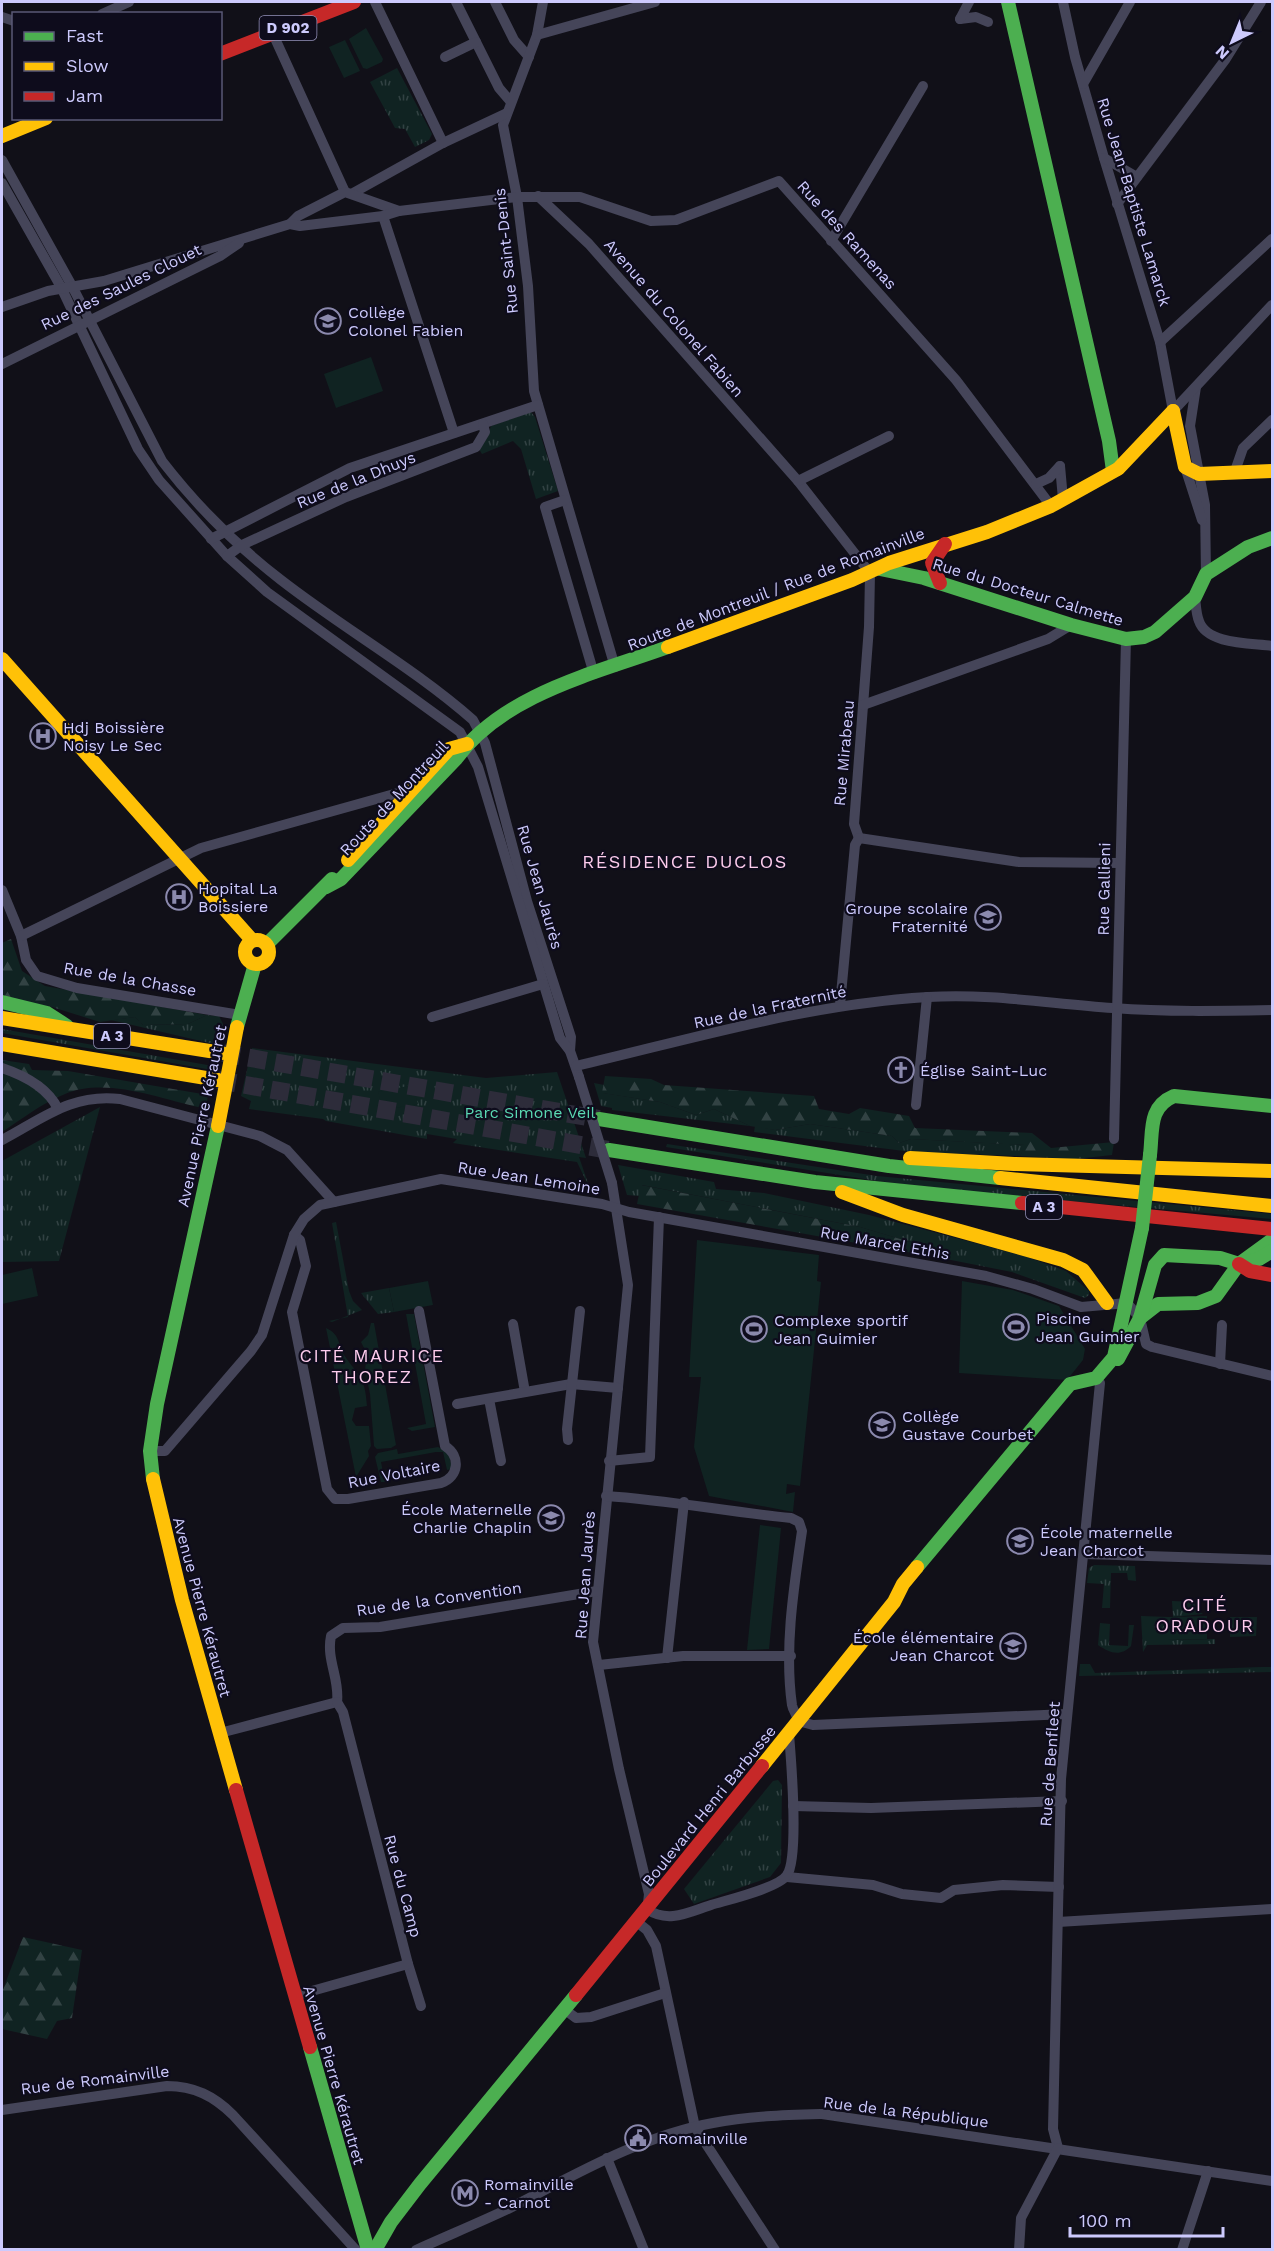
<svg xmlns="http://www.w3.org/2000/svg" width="1274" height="2251" viewBox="0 0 1274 2251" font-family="'Work Sans',sans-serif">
  <defs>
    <pattern id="grass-tufts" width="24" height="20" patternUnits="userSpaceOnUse" patternTransform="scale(1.5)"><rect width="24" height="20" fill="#102322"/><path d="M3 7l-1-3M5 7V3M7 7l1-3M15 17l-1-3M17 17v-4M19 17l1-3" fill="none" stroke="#324243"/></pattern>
    <pattern id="forest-firs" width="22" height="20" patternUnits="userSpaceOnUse" patternTransform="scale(1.5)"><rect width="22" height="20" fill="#102322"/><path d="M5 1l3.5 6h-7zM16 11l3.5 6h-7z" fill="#324243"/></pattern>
  </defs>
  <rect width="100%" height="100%" fill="#111018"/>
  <g fill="url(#grass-tufts)">
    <polygon points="397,68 432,134 429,140 415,147 405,129 395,128 370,82"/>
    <polygon points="531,412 535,417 558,491 536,499 521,449 513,441 482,454 479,449 487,438 491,426"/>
    <polygon points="207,1015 219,1016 223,1024 218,1045 111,1020 135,1017 143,1025 188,1024"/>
    <polygon points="2,1029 213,1066 212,1070 2,1033"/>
    <polygon points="252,1048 486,1078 557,1072 586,1158 579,1157 590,1189 577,1162 453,1143 457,1139 427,1134 427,1139 326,1121 323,1119 249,1109 251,1101 241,1096"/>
    <polygon points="594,1083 604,1085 603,1093 660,1102 696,1115 714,1109 750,1126 612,1110 612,1108 601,1106"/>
    <polygon points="100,1107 59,1261 2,1262 2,1161"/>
    <polygon points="810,1124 892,1136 899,1143 911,1139 1026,1145 1020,1156 912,1152 754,1132 755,1126 775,1130"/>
    <polygon points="667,1144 877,1176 1272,1214 1272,1219 1001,1195 877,1181 666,1147"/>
    <polygon points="618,1165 714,1182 716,1189 764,1193 869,1215 1027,1257 1066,1271 1089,1291 1089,1295 1085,1298 1012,1272 946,1259 944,1252 860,1227 642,1185 639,1196 627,1195"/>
    <polygon points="336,1222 349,1291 353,1301 362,1310 332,1322 329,1321 348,1317 332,1223"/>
    <polygon points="389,1288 394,1312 378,1314 361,1293"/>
    <polygon points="1094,1565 1135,1566 1136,1581 1128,1580 1127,1573 1111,1573 1110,1608 1102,1608 1104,1584 1087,1583 1089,1568"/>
    <polygon points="1172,1601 1194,1602 1196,1609 1203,1614 1173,1617"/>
    <polygon points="1141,1616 1168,1617 1169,1640 1215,1639 1215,1644 1147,1645 1143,1652"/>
    <polygon points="1230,1617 1257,1617 1256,1636 1230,1637"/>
    <path d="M1100,1623L1110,1624L1109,1645L1128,1646L1129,1625H1134L1131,1646C1120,1657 1110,1653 1098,1645Z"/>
    <polygon points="1080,1664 1090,1664 1095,1673 1262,1667 1271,1667 1272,1672 1079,1676"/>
    <polygon points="773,1781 778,1780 782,1785 781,1863 770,1877 694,1904 684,1889"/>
  </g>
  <g fill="url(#forest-firs)">
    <polygon points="11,939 22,971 45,986 207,1015 188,1024 143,1025 135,1017 100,1022 52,1007 2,997 2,943"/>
    <path d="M2,1060L29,1064L32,1070L68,1071L208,1095L207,1101L198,1107C158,1098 105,1077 65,1094C42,1103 22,1119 2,1132Z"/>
    <polygon points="605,1076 651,1079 664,1085 814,1096 819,1109 849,1114 860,1108 909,1116 915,1128 1032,1133 1051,1148 1114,1142 1112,1155 1075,1159 1020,1156 1025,1145 911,1139 899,1143 892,1136 810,1124 775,1130 750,1126 714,1109 696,1115 660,1102 602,1093"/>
    <polygon points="641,1185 860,1227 944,1252 946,1259 637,1204"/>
    <polygon points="23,1937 82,1950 72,2018 57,2021 47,2039 2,2029 2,1992"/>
  </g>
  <g fill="#102322">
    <polygon points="366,28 383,59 382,62 367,69 363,68 349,39"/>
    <polygon points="345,40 360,71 344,78 329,47"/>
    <polygon points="371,357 383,391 336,408 324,374"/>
    <polygon points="413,1085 418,1104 383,1110 378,1092"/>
    <polygon points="697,1240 819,1255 817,1281 821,1282 800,1486 787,1484 786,1494 795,1492 793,1512 709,1496 694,1447 701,1377 689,1377"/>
    <polygon points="32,1268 38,1296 2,1304 2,1275"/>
    <polygon points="428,1281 433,1305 394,1312 389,1288"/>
    <polygon points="962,1281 1013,1290 1059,1306 1085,1349 1083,1360 1067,1380 959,1373"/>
    <polygon points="406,1314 414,1314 435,1427 412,1431 407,1428 426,1424"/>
    <polygon points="371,1323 374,1323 396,1445 391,1448 377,1449 374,1446 370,1394 365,1370 367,1354 361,1342 368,1335"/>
    <path d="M326,1328C340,1334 338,1344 344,1355C359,1377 365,1376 367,1406L355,1408L352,1420L356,1426H369L371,1446L368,1451L369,1456L356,1477Z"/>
    <polygon points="438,1447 449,1453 452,1469 447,1470 443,1452 436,1452 381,1462 385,1482 381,1482 375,1457 378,1453 397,1449 398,1454"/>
    <polygon points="760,1525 781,1528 769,1649 747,1650"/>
    <polygon points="1207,1616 1207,1639 1168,1640 1168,1617"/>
  </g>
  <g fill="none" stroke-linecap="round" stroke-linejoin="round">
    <g stroke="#2d2c3a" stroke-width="18" stroke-dasharray="18 9" stroke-linecap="butt">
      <polyline points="222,1053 599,1119"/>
      <polyline points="218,1080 609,1150"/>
    </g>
    <g stroke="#454559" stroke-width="10">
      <polyline points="375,2 443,143"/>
      <polyline points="456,2 499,88 511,102"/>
      <polyline points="495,2 514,40 529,57"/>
      <polyline points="543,2 537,35 503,125 517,197 528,286 534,391 615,667"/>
      <polyline points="1063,2 1075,57 1104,158 1160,342 1173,411"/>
      <polyline points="102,14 129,2"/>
      <polyline points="2,17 14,21"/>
      <polyline points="960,19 976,17 988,22"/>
      <polyline points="960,19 969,2"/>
      <polyline points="273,34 345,192"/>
      <polyline points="537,35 655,2"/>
      <polyline points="445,57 476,42"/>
      <polyline points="1083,84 1130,2"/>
      <polyline points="1104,158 1137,177"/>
      <path d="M2,160L72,286L162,461C196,505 237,546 281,580C344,629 414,668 473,720L485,743L527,901L571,1037L570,1051"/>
      <polyline points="2,183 61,287 138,449 159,480 227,556 267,592 460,732 478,767 560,1038 570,1051 579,1077"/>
      <polyline points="353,193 443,143 507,113"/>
      <polyline points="538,196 589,244 798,481 870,573 869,627 854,824 859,838"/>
      <polyline points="1117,204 1225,60 1261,2"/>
      <polyline points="383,216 454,433"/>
      <polyline points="290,224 298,216 345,192 399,211"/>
      <polyline points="831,241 923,86"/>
      <polyline points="2,307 48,291 104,281 290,224 300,226 383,216 399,211 517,197 580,197 651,221 676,220 779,181 956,380 1051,506"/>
      <polyline points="1160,342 1272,239"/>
      <polyline points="2,364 220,256 239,243"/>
      <polyline points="1196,387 1190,426 1205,505 1206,574"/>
      <polyline points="1173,411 1272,305"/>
      <polyline points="1060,466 1063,499"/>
      <polyline points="1185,467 1202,520"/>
      <polyline points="1235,471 1243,448 1272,420"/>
      <polyline points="798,481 889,436"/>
      <polyline points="1036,484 1049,478 1060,466"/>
      <polyline points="565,500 545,507 594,674"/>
      <polyline points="211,539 350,468 538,405"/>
      <polyline points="227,556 242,545 346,497 476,447 485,432 483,424"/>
      <path d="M1195,597C1196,605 1196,614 1199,621C1207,645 1252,643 1272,646"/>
      <polyline points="863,705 1048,639 1071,625"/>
      <polyline points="859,838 1019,862 1119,863"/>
      <polyline points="2,890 21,936 26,960 37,976 77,988 240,1015"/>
      <polyline points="21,936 201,848 412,789"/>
      <polyline points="840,1005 855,845 859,838"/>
      <polyline points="432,1017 543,984"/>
      <path d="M576,1066C692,1039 808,1004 928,997C990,993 1051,1004 1113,1008C1166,1012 1219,1011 1272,1010"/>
      <path d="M2,1068C23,1075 48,1088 58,1109"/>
      <polyline points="916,1105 927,997"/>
      <polyline points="1114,1139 1126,639"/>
      <path d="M2,1140C42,1119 72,1093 120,1099L260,1136L287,1150L334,1202"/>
      <polyline points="612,1183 628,1285 593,1642 619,1769 649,1894 648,1903 637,1922 647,1930 656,1946 695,2127 775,2250"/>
      <path d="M294,1235L300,1240L306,1266L292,1312L327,1489L335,1499H348L441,1483C459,1477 461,1456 445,1446L419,1311"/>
      <polyline points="513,1324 525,1392"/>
      <polyline points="1220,1364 1222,1325"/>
      <polyline points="489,1399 501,1461"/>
      <polyline points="457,1404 571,1384 618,1388"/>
      <polyline points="568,1440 567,1429 580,1311"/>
      <polyline points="150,1451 165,1451 251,1351 262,1335 294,1235 304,1219 320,1205 441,1179 602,1204 629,1212 986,1276 1033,1289 1081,1307 1127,1303 1140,1318 1146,1344 1152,1347 1272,1376"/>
      <polyline points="609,1461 650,1457 659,1217"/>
      <path d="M606,1496C668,1500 729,1512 791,1518L799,1522L802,1531C794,1586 784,1648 792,1705C793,1711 797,1714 798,1721L813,1725L1067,1714"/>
      <polyline points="1085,1554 1272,1560"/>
      <polyline points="667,1658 684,1502"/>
      <polyline points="599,1665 683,1656 791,1656"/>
      <path d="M337,1702C340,1679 326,1660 331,1636L343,1628L380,1627L597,1591"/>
      <polyline points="220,1733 337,1702"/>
      <polyline points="793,1806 871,1808 1062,1801"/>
      <polyline points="787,1877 873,1885 902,1894 941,1898 954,1890 1003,1885 1059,1887"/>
      <path d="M647,1909C668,1924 689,1912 711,1905C727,1900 779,1888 787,1875C799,1858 791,1758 789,1734"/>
      <polyline points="1058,1922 1272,1909"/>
      <polyline points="408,1964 421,2006"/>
      <polyline points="294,1996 408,1964 343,1712 337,1702"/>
      <polyline points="564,2009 576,2018 591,2017 665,1993"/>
      <path d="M2,2110L167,2086C194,2086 214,2096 233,2115L356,2250"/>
      <polyline points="1058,2148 1053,2129 1061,1779 1100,1383"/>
      <polyline points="607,2158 644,2250"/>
      <path d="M416,2250C447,2236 478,2223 508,2209C573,2176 640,2136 713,2123C748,2116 787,2115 822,2114L1272,2181"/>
      <polyline points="1019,2250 1021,2218 1058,2148"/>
      <polyline points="1182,2250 1208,2171"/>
    </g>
    <g stroke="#4caf50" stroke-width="14">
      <polyline points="1008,2 1109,441 1113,471"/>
      <polyline points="880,569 924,578 1071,625 1126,639 1144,637 1155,632 1195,597 1206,574 1248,547 1272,538"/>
      <path d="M326,887L341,879L456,759C503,694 596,673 668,647"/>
      <polyline points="267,944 332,879"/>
      <polyline points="2,1002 47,1013 67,1026"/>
      <polyline points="237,1027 255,964"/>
      <polyline points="599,1119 889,1166 1000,1178"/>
      <polyline points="609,1150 815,1182 1022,1203"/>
      <path d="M1150,1155C1153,1130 1148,1107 1174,1096L1272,1106"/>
      <polyline points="1140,1318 1158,1304 1198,1303 1216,1296 1239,1264 1272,1240"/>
      <polyline points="1118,1359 1140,1318 1155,1265 1164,1255 1220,1258 1239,1264 1259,1259 1272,1251"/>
      <polyline points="153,1479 150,1451 157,1404 218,1126"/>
      <polyline points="917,1567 1070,1384 1096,1378 1114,1357 1142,1228"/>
      <polyline points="310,2047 368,2250"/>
      <polyline points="375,2250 391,2222 420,2184 576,1995"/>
    </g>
    <g stroke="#ffc107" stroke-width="14">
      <polyline points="2,136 46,118"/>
      <polyline points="1173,411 1185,467 1199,474 1272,471"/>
      <polyline points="1118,469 1173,411"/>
      <polyline points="668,647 852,580 889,563 987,532 1051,506 1116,470"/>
      <polyline points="2,659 252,940"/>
      <polyline points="348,860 449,749 467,744"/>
      <circle cx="257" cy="952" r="12"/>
      <polyline points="2,1018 222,1053"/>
      <polyline points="2,1044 218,1080"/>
      <polyline points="910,1158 1014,1164 1272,1171"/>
      <polyline points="1000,1178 1272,1206"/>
      <polyline points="842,1192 903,1215 1063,1260 1083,1270 1107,1303"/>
      <polyline points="153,1479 182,1600 236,1790"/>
      <polyline points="762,1766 894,1602 903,1584 917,1567"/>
    </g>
    <g stroke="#c62828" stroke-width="14">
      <polyline points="220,54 354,2"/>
      <polyline points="940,583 932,563 945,544"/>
      <polyline points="1022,1203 1272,1229"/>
      <polyline points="1239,1264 1250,1271 1272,1275"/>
      <polyline points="236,1790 310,2047"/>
      <polyline points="576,1995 762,1766"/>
    </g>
    <polyline stroke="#454559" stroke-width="10" points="579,1077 612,1183"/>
    <polyline stroke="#4caf50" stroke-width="14" points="1142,1228 1150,1155"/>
    <polyline stroke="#ffc107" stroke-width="14" points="218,1126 237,1027"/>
  </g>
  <defs>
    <g id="school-ring" transform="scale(1.35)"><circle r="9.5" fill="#0e0c1c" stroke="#8b89ad" stroke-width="1.5"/><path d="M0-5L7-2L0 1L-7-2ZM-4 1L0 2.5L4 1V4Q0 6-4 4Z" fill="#8b89ad"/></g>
    <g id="hospital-ring" transform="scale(1.35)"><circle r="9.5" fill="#0e0c1c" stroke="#8b89ad" stroke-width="1.5"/><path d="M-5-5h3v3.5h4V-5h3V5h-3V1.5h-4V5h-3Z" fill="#8b89ad"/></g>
    <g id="church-ring" transform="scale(1.35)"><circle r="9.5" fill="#0e0c1c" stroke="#8b89ad" stroke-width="1.5"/><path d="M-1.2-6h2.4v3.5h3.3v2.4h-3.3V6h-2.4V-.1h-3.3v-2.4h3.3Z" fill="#8b89ad"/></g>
    <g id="stadium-ring" transform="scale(1.35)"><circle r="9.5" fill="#0e0c1c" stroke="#8b89ad" stroke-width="1.5"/><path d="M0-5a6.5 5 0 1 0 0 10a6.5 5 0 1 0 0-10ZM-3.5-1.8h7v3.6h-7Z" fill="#8b89ad"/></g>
    <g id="civic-ring" transform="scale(1.35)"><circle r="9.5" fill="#0e0c1c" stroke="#8b89ad" stroke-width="1.5"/><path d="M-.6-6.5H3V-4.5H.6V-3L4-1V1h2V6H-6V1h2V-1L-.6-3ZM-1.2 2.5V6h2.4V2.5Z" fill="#8b89ad"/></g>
    <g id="metro-ring" transform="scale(1.35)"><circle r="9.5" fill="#0e0c1c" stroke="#8b89ad" stroke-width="1.5"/><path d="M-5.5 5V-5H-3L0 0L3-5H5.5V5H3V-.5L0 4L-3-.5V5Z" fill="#8b89ad"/></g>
  </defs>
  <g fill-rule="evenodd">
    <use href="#school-ring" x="328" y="321"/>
    <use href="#hospital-ring" x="43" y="736"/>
    <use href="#hospital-ring" x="179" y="897"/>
    <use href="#school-ring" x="988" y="917"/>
    <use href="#church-ring" x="901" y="1070"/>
    <use href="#stadium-ring" x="1016" y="1327"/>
    <use href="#stadium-ring" x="754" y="1329"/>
    <use href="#school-ring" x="882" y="1425"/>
    <use href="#school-ring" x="551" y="1518"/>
    <use href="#school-ring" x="1020" y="1541"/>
    <use href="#school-ring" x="1013" y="1646"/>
    <use href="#civic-ring" x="638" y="2138"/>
    <use href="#metro-ring" x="465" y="2193"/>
  </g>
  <g text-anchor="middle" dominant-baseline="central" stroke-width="4.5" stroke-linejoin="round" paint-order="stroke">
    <g fill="#0e0c1c" stroke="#9491ba" stroke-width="1.5">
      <rect x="259.5" y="16" width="57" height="24" rx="4.5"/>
      <rect x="94" y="1024" width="36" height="24" rx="4.5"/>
      <rect x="1026" y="1195" width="36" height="24" rx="4.5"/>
    </g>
    <g font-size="15" font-weight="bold" fill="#cdcafd">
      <text x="288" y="28">D 902</text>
      <text x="112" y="1036">A 3</text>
      <text x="1044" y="1207">A 3</text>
    </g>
    <g font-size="16" fill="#cdcafd" stroke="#0e0c1c">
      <text transform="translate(1134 202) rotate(73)">Rue Jean-Baptiste Lamarck</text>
      <text transform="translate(847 235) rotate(48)">Rue des Ramenas</text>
      <text transform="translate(506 251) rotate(-96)">Rue Saint-Denis</text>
      <text transform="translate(121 287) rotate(-26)">Rue des Saules Clouet</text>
      <text transform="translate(674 318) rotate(49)">Avenue du Colonel Fabien</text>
      <text transform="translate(356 480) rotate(-22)">Rue de la Dhuys</text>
      <text transform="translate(776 589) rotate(-21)">Route de Montreuil / Rue de Romainville</text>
      <text transform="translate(1028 592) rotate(17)">Rue du Docteur Calmette</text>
      <text transform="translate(844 753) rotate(-85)">Rue Mirabeau</text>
      <text transform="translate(394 798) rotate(-47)">Route de Montreuil</text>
      <text transform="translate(540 887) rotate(74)">Rue Jean Jaurès</text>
      <text transform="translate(1104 889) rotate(-89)">Rue Gallieni</text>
      <text transform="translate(130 979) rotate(10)">Rue de la Chasse</text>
      <text transform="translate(770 1007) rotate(-12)">Rue de la Fraternité</text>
      <text transform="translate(202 1116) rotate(-78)">Avenue Pierre Kérautret</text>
      <text transform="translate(529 1178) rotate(9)">Rue Jean Lemoine</text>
      <text transform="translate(885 1243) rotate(10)">Rue Marcel Ethis</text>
      <text transform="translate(394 1474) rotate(-11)">Rue Voltaire</text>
      <text transform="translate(585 1575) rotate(-86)">Rue Jean Jaurès</text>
      <text transform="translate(439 1599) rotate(-8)">Rue de la Convention</text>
      <text transform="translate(202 1607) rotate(75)">Avenue Pierre Kérautret</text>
      <text transform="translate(1050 1764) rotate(-86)">Rue de Benfleet</text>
      <text transform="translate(709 1806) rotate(-51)">Boulevard Henri Barbusse</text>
      <text transform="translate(403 1886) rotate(75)">Rue du Camp</text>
      <text transform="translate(334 2075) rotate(74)">Avenue Pierre Kérautret</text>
      <text transform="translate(95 2080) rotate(-7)">Rue de Romainville</text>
      <text transform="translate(906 2112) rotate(7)">Rue de la République</text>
    </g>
    <g font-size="16" fill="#cdcafd" stroke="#0e0c1c" text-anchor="start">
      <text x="348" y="312">Collège<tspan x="348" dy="18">Colonel Fabien</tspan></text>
      <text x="63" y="727">Hdj Boissière<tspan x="63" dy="18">Noisy Le Sec</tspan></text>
      <text x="198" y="888">Hopital La<tspan x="198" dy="18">Boissiere</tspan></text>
      <text x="968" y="908" text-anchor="end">Groupe scolaire<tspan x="968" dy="18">Fraternité</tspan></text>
      <text x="920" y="1070">Église Saint-Luc</text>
      <text x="1036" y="1318">Piscine<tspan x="1036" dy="18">Jean Guimier</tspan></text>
      <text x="774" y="1320">Complexe sportif<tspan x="774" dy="18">Jean Guimier</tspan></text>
      <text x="902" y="1416">Collège<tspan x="902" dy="18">Gustave Courbet</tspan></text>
      <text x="532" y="1509" text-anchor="end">École Maternelle<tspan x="532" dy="18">Charlie Chaplin</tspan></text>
      <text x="1040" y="1532">École maternelle<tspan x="1040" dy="18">Jean Charcot</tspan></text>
      <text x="994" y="1637" text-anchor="end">École élémentaire<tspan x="994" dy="18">Jean Charcot</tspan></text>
      <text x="658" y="2138">Romainville</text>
      <text x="484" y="2184">Romainville<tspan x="484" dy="18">- Carnot</tspan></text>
    </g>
    <g font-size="16" fill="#5ad8b3" stroke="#0e0c1c">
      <text x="530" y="1112">Parc Simone Veil</text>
    </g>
    <g font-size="18" letter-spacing="1.5" fill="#fdcced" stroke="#0e0c1c">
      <text x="685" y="861">RÉSIDENCE DUCLOS</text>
      <text x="372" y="1355">CITÉ MAURICE<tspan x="372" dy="21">THOREZ</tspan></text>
      <text x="1205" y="1604">CITÉ<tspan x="1205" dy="21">ORADOUR</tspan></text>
    </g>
  </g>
  <rect width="1274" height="2251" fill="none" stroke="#cdcafd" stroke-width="6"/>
  <rect x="12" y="12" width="210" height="108" fill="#0e0c1c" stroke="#5a5876" stroke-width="1.5"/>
  <rect x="24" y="32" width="30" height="9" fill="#4caf50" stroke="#5a5876" stroke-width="1.5"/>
  <text x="66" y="42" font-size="18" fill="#cdcafd">Fast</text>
  <rect x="24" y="62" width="30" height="9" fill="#ffc107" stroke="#5a5876" stroke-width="1.5"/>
  <text x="66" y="72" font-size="18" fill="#cdcafd">Slow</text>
  <rect x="24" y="92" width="30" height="9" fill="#c62828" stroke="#5a5876" stroke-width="1.5"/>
  <text x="66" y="102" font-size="18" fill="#cdcafd">Jam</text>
  <g transform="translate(1232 42) rotate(223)" stroke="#0e0c1c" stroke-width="4.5" paint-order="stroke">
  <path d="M0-4.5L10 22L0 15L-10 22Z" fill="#cdcafd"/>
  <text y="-9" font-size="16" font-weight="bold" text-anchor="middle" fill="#cdcafd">N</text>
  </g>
  <path d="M1070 2227v9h153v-9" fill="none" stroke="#cdcafd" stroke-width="3"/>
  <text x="1079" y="2227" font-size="18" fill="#cdcafd" stroke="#0e0c1c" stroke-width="4.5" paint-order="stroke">100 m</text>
</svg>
